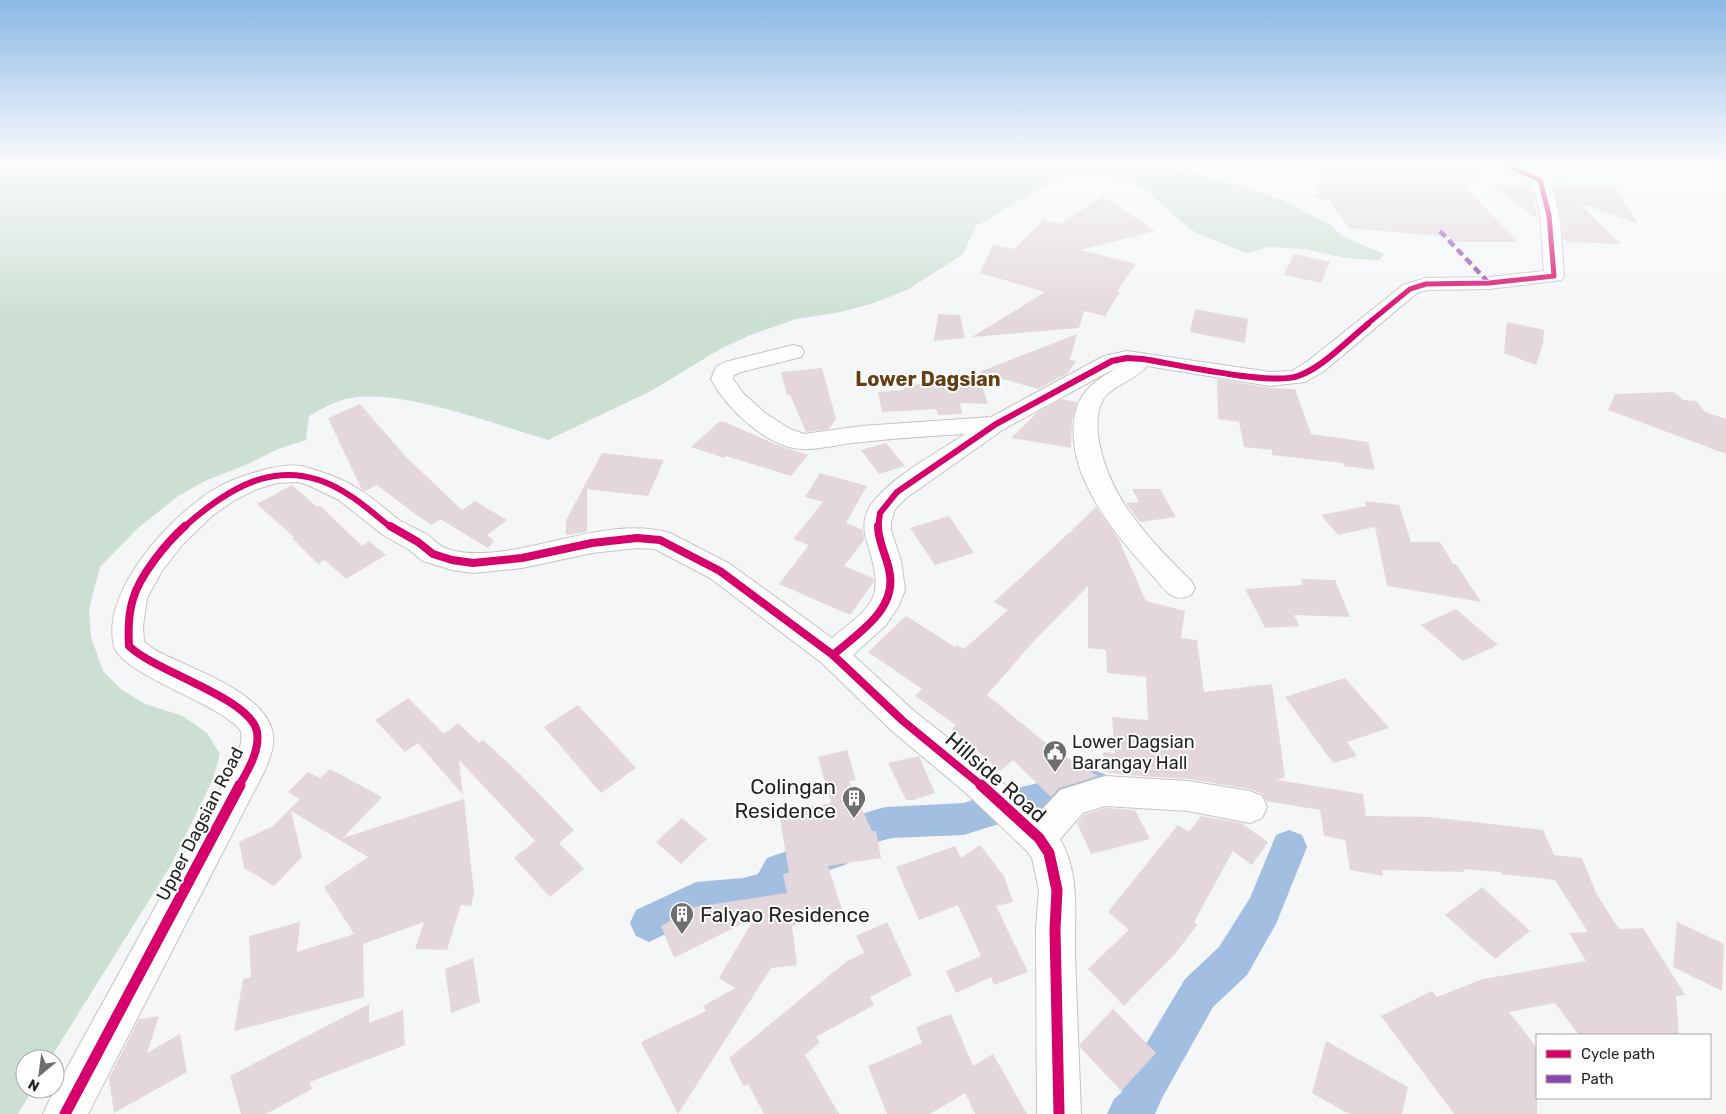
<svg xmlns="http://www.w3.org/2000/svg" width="1726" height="1114" viewBox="0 0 1726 1114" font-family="Rubik,sans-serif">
  <rect width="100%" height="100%" fill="#f5f6f8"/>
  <path fill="#cbdfd2" d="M0,165H1153L1235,184L1280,199L1331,225L1344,237L1384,254L1379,260L1345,258L1305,249L1268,247L1247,253L1198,234L1180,221L1158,200L1129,179L1071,171L976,226L963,254L909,289L874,303L841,312L796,319L748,336L720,349L651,391L548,440C497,425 403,389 351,398C336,400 322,409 309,416L306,440L278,449L248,464L205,481L178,496L137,529L100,567L89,609L91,637L103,671L122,690L145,704L183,716L207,733L220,754L213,779L171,865L50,1059H25V1089H33L18,1114H0Z"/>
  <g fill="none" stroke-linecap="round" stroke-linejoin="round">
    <g fill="#a2bfe2" fill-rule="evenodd">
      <polygon points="1093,770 1105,774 1110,785 1105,796 1093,800 992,826 964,835 892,838 854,848 847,864 792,883 783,902 743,914 699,918 649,942 636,936 630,923 636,910 696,882 743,878 758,874 767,858 821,839 827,824 885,807 964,803 987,795"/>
      <polygon points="1289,830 1302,835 1307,847 1276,924 1247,975 1213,1007 1162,1098 1155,1114 1107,1114 1114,1099 1121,1093 1131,1069 1185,979 1219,947 1250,898 1276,835"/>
    </g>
  </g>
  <g fill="#e3d7db">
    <polygon points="1343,165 1486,165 1466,188 1518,242 1453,242 1450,237 1349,228 1329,200 1314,197 1325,171 1348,171"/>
    <polygon points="1491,185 1531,185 1538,220"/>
    <polygon points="1552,185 1614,185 1638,224 1579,203 1621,244 1568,242 1563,239 1560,213"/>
    <polygon points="1103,196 1155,231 1080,250 1136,264 1117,291 1120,292 1105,316 1084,311 1079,328 972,337 1045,292 980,273 993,245 1014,249 1044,219 1060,224"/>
    <polygon points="1294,254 1330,262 1321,283 1284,275"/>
    <polygon points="1195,309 1248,319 1245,343 1190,332"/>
    <polygon points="938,314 960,315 965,338 934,341"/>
    <polygon points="1507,322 1544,330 1543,344 1536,365 1504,353"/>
    <polygon points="1077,334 1070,360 1076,361 1068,373 1038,389 979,372"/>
    <polygon points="822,368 836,419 829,429 806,432 790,395 787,395 781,372"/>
    <polygon points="978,373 988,404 960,403 962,414 938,415 936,409 882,412 878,392 904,390 904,385 953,383"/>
    <polygon points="1217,379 1270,388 1295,389 1311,434 1368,442 1375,470 1344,466 1343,463 1272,455 1272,450 1244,447 1239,422 1218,419"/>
    <polygon points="1674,392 1683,400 1696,401 1705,412 1726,419 1726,454 1608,410 1615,394"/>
    <polygon points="1062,399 1077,402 1072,420 1071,448 1011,438 1038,412"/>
    <polygon points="360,404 406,457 462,510 475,501 507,520 487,535 494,541 488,548 440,519 432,525 418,516 377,485 365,491 361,488 328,418"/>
    <polygon points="719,422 725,422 777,445 808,455 791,476 726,456 724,458 691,447"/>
    <polygon points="886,443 905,466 879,474 861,450"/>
    <polygon points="602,453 664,460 648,496 587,489 587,532 566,535 566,520"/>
    <polygon points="820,473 867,486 846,523 863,530 864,540 844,566 873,578 874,582 850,615 779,584 809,545 793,539 823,502 805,497"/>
    <polygon points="292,485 317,507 319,505 362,546 369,541 386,555 346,579 325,560 318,564 292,538 294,537 257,504"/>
    <polygon points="1132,489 1160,489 1176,517 1140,522 1126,503 1139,502"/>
    <polygon points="1365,501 1399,505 1411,542 1440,542 1453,564 1456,564 1481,602 1387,586 1375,527 1338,535 1321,515 1366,506"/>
    <polygon points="1096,507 1119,540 1146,601 1185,611 1181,638 1197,640 1204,692 1272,684 1285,777 1277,780 1363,794 1366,816 1430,817 1543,830 1554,855 1582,858 1596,893 1619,929 1643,928 1685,995 1676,996 1679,1035 1579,1035 1555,1003 1509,1012 1537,1048 1537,1114 1454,1114 1381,1016 1432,991 1437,997 1483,979 1586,961 1569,933 1588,932 1555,880 1500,874 1502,872 1462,869 1465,872 1382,870 1383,876 1350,870 1345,840 1324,836 1320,810 1266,801 1263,794 1250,789 1188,779 1126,775 1105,772 1103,752 1115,753 1112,717 1148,720 1146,677 1107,673 1106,650 1088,648 1088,586 1032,643 987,695 1053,749 1098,776 1059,788 1051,797 1013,760 1000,771 952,728 956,725 915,696 922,689 868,652 906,616 955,647 957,645 964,649 1008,610 994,602 1070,532 1078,530 1071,531"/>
    <polygon points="949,516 974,553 935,565 910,528"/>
    <polygon points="1301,579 1335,580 1350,617 1294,615 1299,626 1265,628 1245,589 1303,585"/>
    <polygon points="1456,609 1498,645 1463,661 1421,625"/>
    <polygon points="1345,678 1389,728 1347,742 1357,756 1333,763 1285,697"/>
    <polygon points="408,698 444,734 458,723 479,743 483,740 519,773 574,830 559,843 584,869 550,897 514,858 535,841 459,760 463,795 418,743 405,752 375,720"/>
    <polygon points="578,705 636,768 601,793 544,727"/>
    <polygon points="847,750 856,780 849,781 872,831 876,831 881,858 828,866 843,912 792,926 797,965 771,968 678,1114 641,1042 706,1011 703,1006 735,988 719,978 755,917 674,958 661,926 695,907 787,893 783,874 789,873 779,812 831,803 818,757"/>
    <polygon points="919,756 935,793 914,800 906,800 888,763"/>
    <polygon points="330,769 382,797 343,838 464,799 474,893 471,906 461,905 447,950 415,949 424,922 363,944 364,997 234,1031 243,979 251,977 249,936 300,922 297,952 354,934 324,887 368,857 291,811 302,857 274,886 244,868 239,842 273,826 300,799 288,792 308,772 320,778"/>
    <polygon points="1105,808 1135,810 1150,839 1091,854 1077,823 1084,815"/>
    <polygon points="1201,816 1241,823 1268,842 1252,865 1233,851 1194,922 1197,925 1174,955 1124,1006 1088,969 1129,930 1108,912 1178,825 1189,832"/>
    <polygon points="682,818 707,839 681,864 656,842"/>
    <polygon points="980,845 1004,876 1013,902 996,906 1028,972 994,985 991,977 956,993 946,971 981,956 958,905 919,920 896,867 955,846 961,858"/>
    <polygon points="1482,887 1530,931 1495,959 1445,915"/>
    <polygon points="887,922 912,975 870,997 874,1005 816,1037 820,1042 805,1055 839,1114 764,1114 748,1084 744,1087 729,1058 847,961 864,953 856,936"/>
    <polygon points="1677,922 1724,944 1722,991 1673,967"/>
    <polygon points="473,958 480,1002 451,1013 445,969"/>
    <polygon points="369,1004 369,1023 403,1010 405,1045 310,1082 312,1089 266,1114 241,1114 230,1076"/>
    <polygon points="1113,1009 1156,1053 1121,1091 1080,1047 1080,1044"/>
    <polygon points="951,1014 973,1066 993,1054 1027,1114 975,1114 965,1093 930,1114 887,1114 868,1066 922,1043 916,1027"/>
    <polygon points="159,1016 147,1053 180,1034 187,1072 114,1113 109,1078 139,1019"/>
    <polygon points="1326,1041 1408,1087 1402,1114 1349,1114 1312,1093"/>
  </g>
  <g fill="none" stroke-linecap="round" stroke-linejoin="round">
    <g stroke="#c4c4c5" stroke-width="2">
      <path id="minor" d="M1498,165H1520L1532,170L1579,165H1612L1610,168L1586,174L1547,178C1563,208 1561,244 1564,276L1561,280L1489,289L1428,290L1417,293L1324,371L1305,382L1270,386L1147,366C1136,380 1115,384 1104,398C1097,408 1097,425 1098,436C1107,497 1149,539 1191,581L1195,588L1191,595C1184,598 1179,599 1173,596C1166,593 1159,583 1154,577C1126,547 1099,515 1083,477C1074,455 1069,424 1079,402C1087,385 1104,376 1119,366L1004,429L906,498L895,509L891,522V530L901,561L905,590L898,607L886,625L853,655L914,711L990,771L1038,814L1060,790L1105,776L1188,781L1250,791L1262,796L1267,807L1262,818L1250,823L1188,811L1105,806L1083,813L1060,839C1081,875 1074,917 1075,956C1077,1009 1079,1061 1081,1114H1037L1036,929L1039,890L1032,858L1026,850L966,793L892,731L822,663L710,578L655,549L637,548L592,553L522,568L473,573L452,570L423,561L408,549L383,535L339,500L308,485L298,482L277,483L257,489L235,500L213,515L182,545L162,571L147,598L143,626L144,642L155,650C188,668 261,690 272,730C276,743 270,758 265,770L88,1114H43L50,1099L237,758C239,750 243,740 241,732C239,727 233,723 229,720C205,700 121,672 114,646C100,590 174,512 218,487C232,479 247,475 263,470C275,467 289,464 301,466C320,471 341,478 357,488C372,497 385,509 399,520C407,525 417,529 426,534C432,538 437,544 443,547C451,551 464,553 473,553C536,555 608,515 670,533L730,564L832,638C876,603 885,598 867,542C864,532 863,522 867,512C881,482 937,453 965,434C931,436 897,438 862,442C844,443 824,449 806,449C770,451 726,408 711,379L716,367L725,362L793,345L801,347L804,352L801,357L741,372L734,375L733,379L743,393L765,413L790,429L804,434L862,426L991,417L1104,356L1127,351L1270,372L1292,371L1308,361L1403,285L1426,278L1489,277L1544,271L1540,215L1533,183L1500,168Z"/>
    </g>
    <use href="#minor" fill="#fefefe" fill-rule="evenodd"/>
    <polyline stroke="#8e44ad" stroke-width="4.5" stroke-dasharray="8 4.5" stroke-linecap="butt" points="1440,231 1489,283"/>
    <g stroke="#fff" stroke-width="7">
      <polyline id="cycleway-far3" points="1366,325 1410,289 1426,284 1489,283 1554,276 1549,215 1540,180 1506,165"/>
    </g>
    <g stroke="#fff" stroke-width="9">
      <g id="cycleway-far2">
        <path d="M183,528C233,483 286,453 349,495C364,504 377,517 392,528"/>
        <path d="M878,528L880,513L897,492L996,424L1112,361L1127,358L1143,359C1174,364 1273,386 1298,376C1322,368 1348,340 1368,324"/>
      </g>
    </g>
    <g stroke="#fff" stroke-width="11">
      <g id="cycleway-far1">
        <path d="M185,526C166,543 140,575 133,599C128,615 128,630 129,646C155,672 251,698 257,732C260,751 248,770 239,786"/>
        <polyline points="390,526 418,542 433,554 452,560 473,563 522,558 592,543 637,538 660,540 720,571 833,655 903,721 982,786"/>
        <path d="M833,655C857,634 895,611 890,575C888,558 878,543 878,526"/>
      </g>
    </g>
    <g stroke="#fff" stroke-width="14">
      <g id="cycleway">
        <polyline points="981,785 1039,838 1049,853 1057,890 1055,929 1059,1114"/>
        <polyline points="65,1114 240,785"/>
      </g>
    </g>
    <use href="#cycleway-far3" stroke="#d6006c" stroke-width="5"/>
    <use href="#cycleway-far2" stroke="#d6006c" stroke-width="6"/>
    <use href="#cycleway-far1" stroke="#d6006c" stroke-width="8"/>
    <use href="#cycleway" stroke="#d6006c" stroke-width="11"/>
  </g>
  <linearGradient id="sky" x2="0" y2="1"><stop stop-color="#8cb8e6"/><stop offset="0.51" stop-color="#fafbfc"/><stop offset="1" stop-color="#fafbfc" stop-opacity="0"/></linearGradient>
  <rect width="1726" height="321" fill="url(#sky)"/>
  <defs>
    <g id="civic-pin" transform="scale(1.25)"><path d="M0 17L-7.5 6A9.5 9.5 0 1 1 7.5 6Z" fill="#6d6e70" stroke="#fff"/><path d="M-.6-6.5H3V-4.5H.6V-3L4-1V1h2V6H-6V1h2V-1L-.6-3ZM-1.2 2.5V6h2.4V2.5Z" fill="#fff"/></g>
    <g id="building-pin" transform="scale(1.25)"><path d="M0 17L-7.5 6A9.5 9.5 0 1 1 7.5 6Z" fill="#6d6e70" stroke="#fff"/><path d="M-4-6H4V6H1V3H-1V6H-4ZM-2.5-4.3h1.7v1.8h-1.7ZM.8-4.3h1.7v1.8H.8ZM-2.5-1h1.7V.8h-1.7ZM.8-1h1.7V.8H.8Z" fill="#fff"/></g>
  </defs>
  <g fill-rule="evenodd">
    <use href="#civic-pin" x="1055" y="752"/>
    <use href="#building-pin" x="854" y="798"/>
    <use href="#building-pin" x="682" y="914"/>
  </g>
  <g text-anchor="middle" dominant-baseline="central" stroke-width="4" stroke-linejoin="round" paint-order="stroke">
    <g font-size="18" fill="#242426" stroke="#fff" text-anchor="start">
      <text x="1072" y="742">Lower Dagsian<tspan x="1072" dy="21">Barangay Hall</tspan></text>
    </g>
    <g font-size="18" fill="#242426" stroke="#fff">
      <text transform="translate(200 824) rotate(-63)">Upper Dagsian Road</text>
    </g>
    <g font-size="20" font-weight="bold" fill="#663e12" stroke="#fff">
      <text x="928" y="379">Lower Dagsian</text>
    </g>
    <g font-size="21" fill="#242426" stroke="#fff">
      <text transform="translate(996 777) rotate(41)">Hillside Road</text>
    </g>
    <g font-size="21" fill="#242426" stroke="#fff" text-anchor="end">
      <text x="836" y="786">Colingan<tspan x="836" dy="24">Residence</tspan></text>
      <text x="700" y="914" text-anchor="start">Falyao Residence</text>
    </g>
  </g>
  <rect x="1536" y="1034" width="175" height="65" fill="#ffffff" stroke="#a7a7a8"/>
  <rect x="1546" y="1050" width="25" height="8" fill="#d6006c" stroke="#a7a7a8"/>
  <text x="1581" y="1059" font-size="15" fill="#242426">Cycle path</text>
  <rect x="1546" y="1075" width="25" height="8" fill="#8e44ad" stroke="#a7a7a8"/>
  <text x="1581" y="1084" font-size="15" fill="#242426">Path</text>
  <g transform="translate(40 1074) rotate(209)"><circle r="24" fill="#ffffff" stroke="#a7a7a8"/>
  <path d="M0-4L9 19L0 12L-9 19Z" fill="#6d6e70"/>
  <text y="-8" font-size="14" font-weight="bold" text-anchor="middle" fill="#242426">N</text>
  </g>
</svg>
